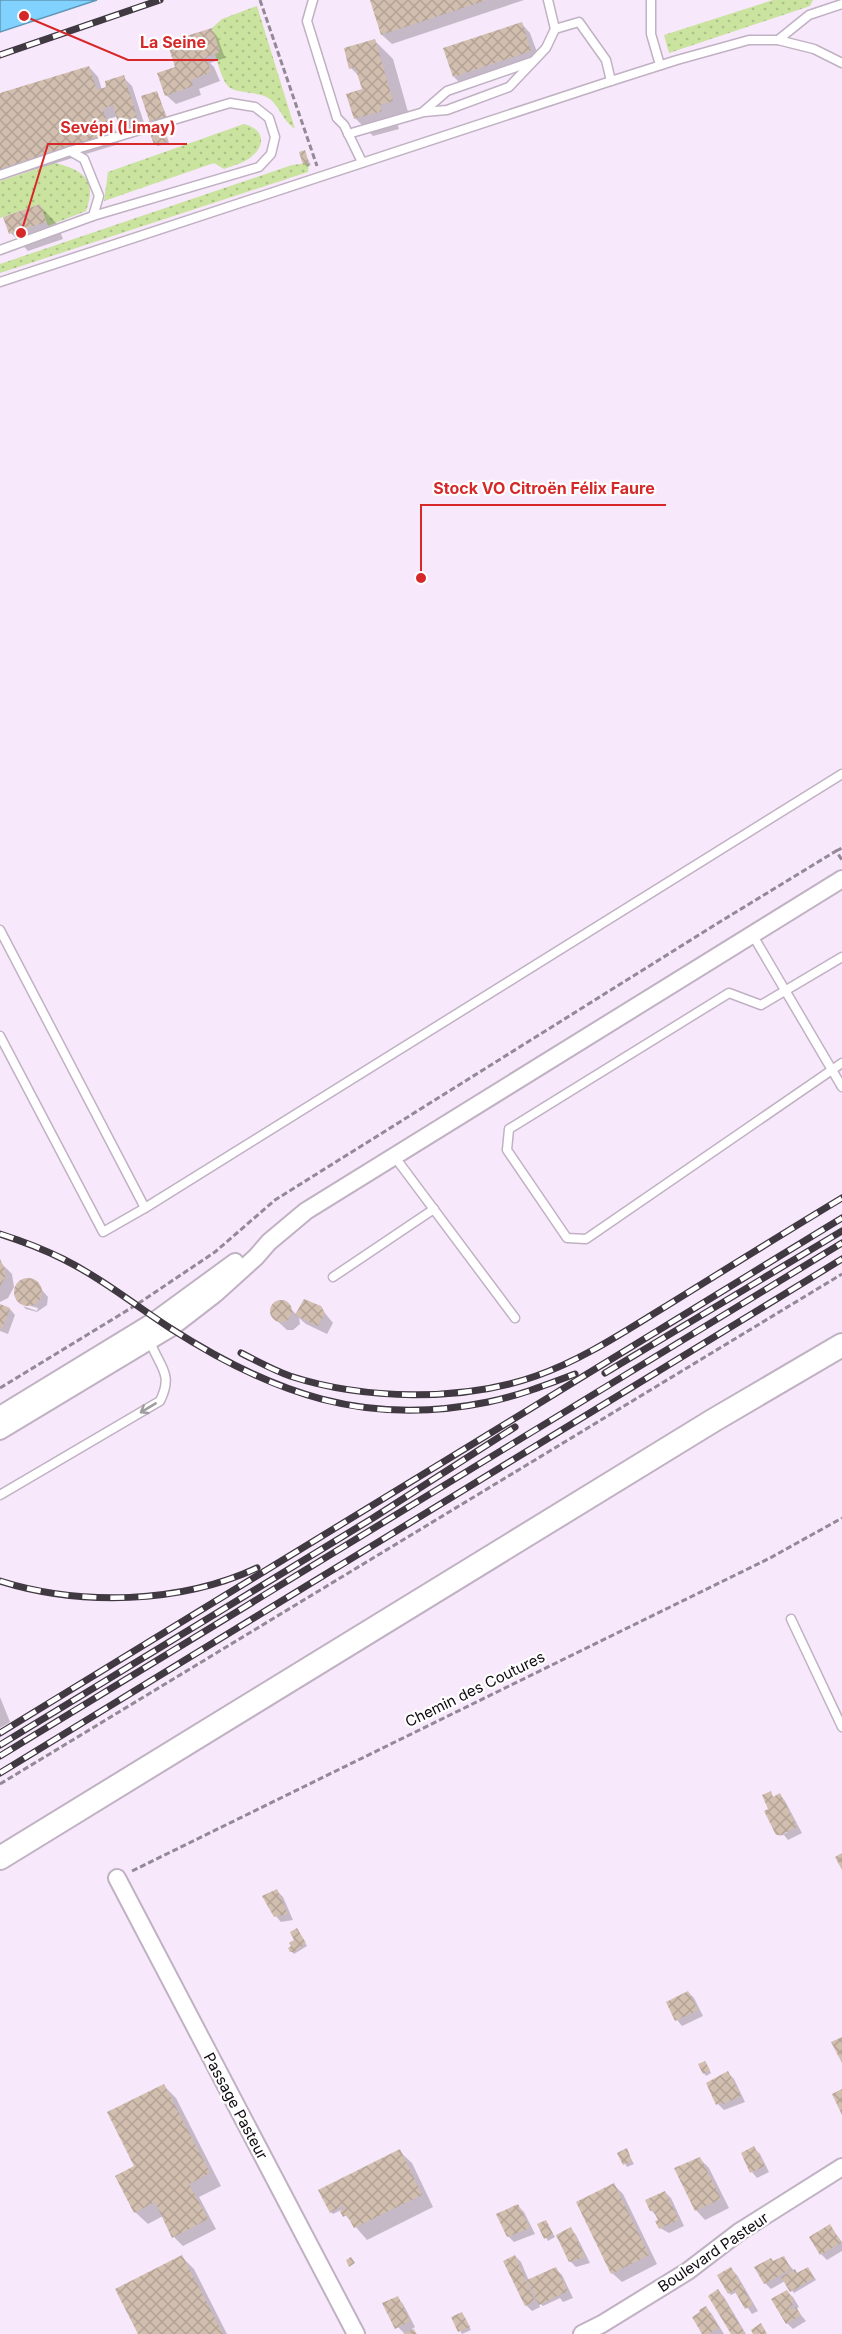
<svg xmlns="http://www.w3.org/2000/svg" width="842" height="2334" viewBox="0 0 842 2334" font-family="Inter,sans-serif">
  <defs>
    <pattern id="grass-dots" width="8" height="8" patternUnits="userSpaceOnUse" patternTransform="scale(1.5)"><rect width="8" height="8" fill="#cae39e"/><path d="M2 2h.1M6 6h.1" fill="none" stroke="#acc187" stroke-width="1.8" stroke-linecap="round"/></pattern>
    <pattern id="building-cross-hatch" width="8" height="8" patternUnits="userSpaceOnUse" patternTransform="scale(1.5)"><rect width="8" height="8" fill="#d2beaf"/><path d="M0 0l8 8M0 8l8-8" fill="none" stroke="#b3a296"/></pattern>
  </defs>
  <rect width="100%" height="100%" fill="#f7e8fb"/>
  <g fill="url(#grass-dots)">
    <polygon points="773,0 813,0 810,6 669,53 664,35"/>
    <path d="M257,6L295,129C283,121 281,109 271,100C260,90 234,95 227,85C221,77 218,63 215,54L220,52L212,28L222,19Z"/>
    <path d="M244,124C264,129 267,145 250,158C243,163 232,166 224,169L214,163L104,201L108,172Z"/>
    <path d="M55,163C83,170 98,180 86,211L48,226L40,204L0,218V181Z"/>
    <polygon points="309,163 308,172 0,273 0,264 292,165"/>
  </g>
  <polygon fill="#81d2ff" stroke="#5f96b8" stroke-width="1.5" points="0,0 97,0 0,32"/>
  <g fill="#0003">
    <polygon points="371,0 524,0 392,44 382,35"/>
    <polygon points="521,23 530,33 540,60 463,86 454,77"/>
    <polygon points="211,30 217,36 225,58 210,63 214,67 220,81 199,89 201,95 176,104 166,95 177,68"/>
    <polygon points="375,41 393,59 410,119 397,123 399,129 373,136 355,118 364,90 360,77 351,68"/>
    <polygon points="89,67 98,77 102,90 123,77 132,86 145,126 129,132 120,122 118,116 112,118 119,144 0,180 0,95"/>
    <polygon points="157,93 169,123 163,125 169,143 158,146 155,144"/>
    <polygon points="304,152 311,165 307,167 304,164"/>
    <polygon points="40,206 57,224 63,239 28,251 11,233"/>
    <polygon points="0,1262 12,1274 14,1287 8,1298 0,1302"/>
    <polygon points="24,1280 33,1280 48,1297 47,1305 37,1312 26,1309 23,1306 37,1311 38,1308 20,1303 15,1294 17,1286"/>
    <polygon points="279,1302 285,1303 297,1315 320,1307 333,1323 327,1334 306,1324 299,1318 300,1324 293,1330 287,1330 272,1316 272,1307"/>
    <polygon points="0,1306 10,1309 15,1315 8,1334 0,1331"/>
    <polygon points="0,1697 10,1722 0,1728"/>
    <polygon points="770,1793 774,1798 780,1795 785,1801 802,1833 788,1840 784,1835 778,1836 788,1832 768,1811"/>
    <polygon points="277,1891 283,1897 293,1920 281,1922 268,1907 264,1897"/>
    <polygon points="297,1929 307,1946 294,1954 291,1951 296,1941"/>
    <polygon points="688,1992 694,1998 703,2016 682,2026 677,2020"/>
    <polygon points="707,2065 711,2073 706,2076 704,2073"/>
    <polygon points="728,2073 734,2079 745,2102 724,2110 718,2104"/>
    <polygon points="164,2086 176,2098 221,2186 199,2197 216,2229 183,2246 174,2237 163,2216 148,2224 135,2212 136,2167"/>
    <polygon points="754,2148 760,2154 769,2172 757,2178 752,2172"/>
    <polygon points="626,2150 634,2164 627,2167 619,2153"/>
    <polygon points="399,2151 412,2163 433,2207 367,2240 341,2210 333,2214 331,2212"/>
    <polygon points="700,2159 709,2168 729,2208 705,2220 696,2210"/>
    <polygon points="614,2185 623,2194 657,2264 622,2282 612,2273"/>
    <polygon points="665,2192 671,2198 684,2226 669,2233 660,2228 660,2220 651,2210"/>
    <polygon points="518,2206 524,2212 535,2234 514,2242 508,2236"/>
    <polygon points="546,2222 555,2237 548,2241 539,2225"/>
    <polygon points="830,2226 842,2242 842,2251 827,2260 821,2254"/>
    <polygon points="571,2229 576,2235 590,2263 576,2267 570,2261"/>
    <polygon points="515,2256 521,2262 529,2281 556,2269 562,2275 573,2298 563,2302 560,2298 543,2306 538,2302 540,2307 532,2311 526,2305"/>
    <polygon points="182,2257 194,2269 227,2334 140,2334"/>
    <polygon points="783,2258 797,2274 810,2271 816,2280 794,2293 785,2281 771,2289 765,2283 774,2263"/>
    <polygon points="731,2269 737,2275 758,2311 752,2314 737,2292 731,2295 729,2293"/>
    <polygon points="718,2291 724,2297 746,2334 732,2334"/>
    <polygon points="787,2292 793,2297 799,2307 796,2309 806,2321 793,2329 787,2323"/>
    <polygon points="398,2298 403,2304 415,2327 412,2329 417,2334 405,2334 398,2327"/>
    <polygon points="706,2308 711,2313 724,2334 704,2334"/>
    <polygon points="462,2314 471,2330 462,2334 453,2318"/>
  </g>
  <g fill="url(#building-cross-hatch)">
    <polygon points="370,0 487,0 381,35"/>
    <polygon points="522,22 531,51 453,77 443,48"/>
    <polygon points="212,28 220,52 206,57 211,72 191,80 193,86 165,96 157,73 175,67 167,42"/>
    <polygon points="375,39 393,101 380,105 382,111 354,119 346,94 362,89 355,67 349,69 344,48"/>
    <polygon points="89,66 97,90 106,87 105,81 124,75 137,117 118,123 113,105 103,109 111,134 0,169 0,93"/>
    <polygon points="157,91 168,121 162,123 168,141 154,145 148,127 151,126 141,96"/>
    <polygon points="305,150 309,163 303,165 299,152"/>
    <polygon points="40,204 46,222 9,234 3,217"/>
    <polygon points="0,1259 5,1270 5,1277 0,1287"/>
    <circle cx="28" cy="1292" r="14"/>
    <polygon points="304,1299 321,1306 325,1313 318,1326 295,1315"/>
    <circle cx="281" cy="1311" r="11"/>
    <polygon points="0,1304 10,1308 2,1329 0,1329"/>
    <polygon points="771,1791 773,1797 780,1793 797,1827 781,1835 776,1835 764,1811 768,1809 762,1795"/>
    <polygon points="842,1853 842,1870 835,1857"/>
    <polygon points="277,1889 288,1914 274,1917 262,1896"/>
    <polygon points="297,1928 306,1943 294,1952 290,1952 288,1948 291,1946 289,1943 294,1940 290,1932"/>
    <polygon points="688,1991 698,2010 675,2021 666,2002"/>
    <polygon points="842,2037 842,2063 831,2042"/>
    <polygon points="705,2061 710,2070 703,2074 698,2064"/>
    <polygon points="728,2071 741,2096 723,2104 722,2102 716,2105 706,2083"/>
    <polygon points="164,2084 210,2173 189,2184 208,2219 172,2238 155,2202 134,2213 115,2176 134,2166 107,2112"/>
    <polygon points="842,2089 842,2115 832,2094"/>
    <polygon points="754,2146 765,2166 750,2173 741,2153"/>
    <polygon points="627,2148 632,2161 623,2165 617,2153"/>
    <polygon points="400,2149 422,2195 354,2228 347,2215 343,2217 340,2211 344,2209 343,2205 330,2213 318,2190"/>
    <polygon points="700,2157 721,2199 695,2211 674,2168"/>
    <polygon points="614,2183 649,2255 611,2274 576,2202"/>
    <polygon points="665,2191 679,2220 659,2229 655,2221 658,2220 653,2210 650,2211 645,2200"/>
    <polygon points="518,2204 530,2228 507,2237 496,2214"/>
    <polygon points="546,2220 553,2234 544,2239 537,2224"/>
    <polygon points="830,2224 841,2243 820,2255 809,2237"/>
    <polygon points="571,2227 585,2257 569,2262 556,2235"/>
    <polygon points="182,2255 223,2334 138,2334 115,2289"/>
    <polygon points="515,2255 535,2301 525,2306 503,2261"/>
    <polygon points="784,2256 791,2269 764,2284 754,2267 771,2258 773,2261"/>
    <polygon points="351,2257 355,2263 349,2267 346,2260"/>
    <polygon points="556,2267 568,2291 539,2305 527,2280"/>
    <polygon points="731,2267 753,2305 745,2309 734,2290 728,2294 717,2275"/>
    <polygon points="808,2267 814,2278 790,2292 781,2277 795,2269 797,2273"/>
    <polygon points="718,2289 744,2332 745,2334 731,2334 708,2296"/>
    <polygon points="787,2290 794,2301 791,2302 793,2305 789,2307 791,2310 796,2307 801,2315 786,2324 771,2299"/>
    <polygon points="398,2296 410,2321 395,2329 382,2303"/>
    <polygon points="706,2306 719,2328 708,2334 702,2334 692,2317 700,2312 699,2310"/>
    <polygon points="462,2312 470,2327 458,2332 451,2317"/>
    <polygon points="761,2323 767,2334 753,2334 751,2330"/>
    <polygon points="414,2329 416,2334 403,2334"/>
  </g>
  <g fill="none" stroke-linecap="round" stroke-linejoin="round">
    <g stroke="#c0b1c3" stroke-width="11">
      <g id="lane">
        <polyline points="313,0 307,21 337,118 344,125 362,162"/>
        <polyline points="651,0 651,34 660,65"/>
        <polyline points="555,29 579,22 606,60 611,81"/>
        <polyline points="778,40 809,15 842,4"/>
        <polyline points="424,111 447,91 531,62"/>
        <polyline points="348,134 424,112 447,110 509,87 546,48 555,29 548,0"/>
        <polyline points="70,151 230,103 255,107 269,118 275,137 271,154 259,167 93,216"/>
        <polyline points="0,175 70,151 84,159 99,196 93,216 0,250"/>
        <polyline points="0,282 611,81 677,60 749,40 778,40 814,49 842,63"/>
        <polyline points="0,930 145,1208 103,1232 0,1036"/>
        <polyline points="752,934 842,1087"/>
        <polyline points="842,957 761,1005 729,993 509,1129 507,1150 567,1238 586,1239 842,1063"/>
        <polyline points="394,1156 515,1318"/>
        <polyline points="145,1208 842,774"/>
        <polyline points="333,1277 434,1209"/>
        <path d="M0,1495L160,1401C174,1373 159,1367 150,1341"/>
        <polyline points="791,1619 842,1727"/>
      </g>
    </g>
    <g stroke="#c0b1c3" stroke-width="20">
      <g id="street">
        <polyline points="0,1415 157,1319 235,1262"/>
        <polyline points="0,1431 171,1328 215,1294 256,1257 269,1242 306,1211 842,879"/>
        <polyline points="117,1878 356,2334"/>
        <polyline points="582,2334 602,2324 688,2271 739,2232 842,2167"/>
      </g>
    </g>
    <g stroke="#c0b1c3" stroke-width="26">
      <polyline id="secondary" points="0,1858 714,1420 842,1345"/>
    </g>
    <g stroke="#948996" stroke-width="3" stroke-dasharray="6 3" stroke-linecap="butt">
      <polyline points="260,0 317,166"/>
      <polyline points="836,851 842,848"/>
      <polyline points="0,1388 136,1305 215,1252 275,1200 718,923 836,851 842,860"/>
      <polyline points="0,1784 842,1274"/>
      <polyline points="132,1871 770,1558 842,1518"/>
    </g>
    <use href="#lane" stroke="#fff" stroke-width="8"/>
    <use href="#street" stroke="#fff" stroke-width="16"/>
    <use href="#secondary" stroke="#fff" stroke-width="22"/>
    <g stroke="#413942" stroke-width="7">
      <g id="rail">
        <polyline points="0,55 160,0"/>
        <path d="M0,1234C22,1241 43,1249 63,1259C101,1278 135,1305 170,1328C273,1394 366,1427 488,1402C518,1396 546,1385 575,1374"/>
        <path d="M241,1353C257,1361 273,1370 290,1376C364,1400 463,1402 536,1376C584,1359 625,1331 668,1305C726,1269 784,1233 842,1198"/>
        <polyline points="605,1373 842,1231"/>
        <path d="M0,1581C80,1606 180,1604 257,1568"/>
        <polyline points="0,1733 842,1218"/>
        <polyline points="0,1745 373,1518 515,1427"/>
        <polyline points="0,1756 842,1243"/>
        <polyline points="0,1773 842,1259"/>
      </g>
    </g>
    <use href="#rail" stroke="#fff" stroke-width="4.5" stroke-dasharray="14" stroke-linecap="butt"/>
  </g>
  <defs><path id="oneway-shaft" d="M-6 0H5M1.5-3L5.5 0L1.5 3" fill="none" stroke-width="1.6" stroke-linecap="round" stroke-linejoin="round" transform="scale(1.5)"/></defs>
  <use stroke="#9f9da0" href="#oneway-shaft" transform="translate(148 1408) rotate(149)"/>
  <g text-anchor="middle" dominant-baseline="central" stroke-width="4.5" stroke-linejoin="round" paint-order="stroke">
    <g font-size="15" fill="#100b11" stroke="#fff">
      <text transform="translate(475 1689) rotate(-26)">Chemin des Coutures</text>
      <text transform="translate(236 2106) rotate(62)">Passage Pasteur</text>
      <text transform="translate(713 2252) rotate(-34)">Boulevard Pasteur</text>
    </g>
  </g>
  <path fill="none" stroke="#d62828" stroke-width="2" d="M24 16L128 60H218M21 233L48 144H187M421 578L421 505H666"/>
  <g fill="#d62828" stroke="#fff" stroke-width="2">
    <circle cx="24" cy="16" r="6"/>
    <circle cx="21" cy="233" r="6"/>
    <circle cx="421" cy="578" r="6"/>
  </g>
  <g font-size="16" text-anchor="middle" font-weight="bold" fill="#d62828" stroke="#fff" stroke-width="4.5" stroke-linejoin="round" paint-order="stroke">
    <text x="173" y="48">La Seine</text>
    <text x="118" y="133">Sevépi (Limay)</text>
    <text x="544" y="494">Stock VO Citroën Félix Faure</text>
  </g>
</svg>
